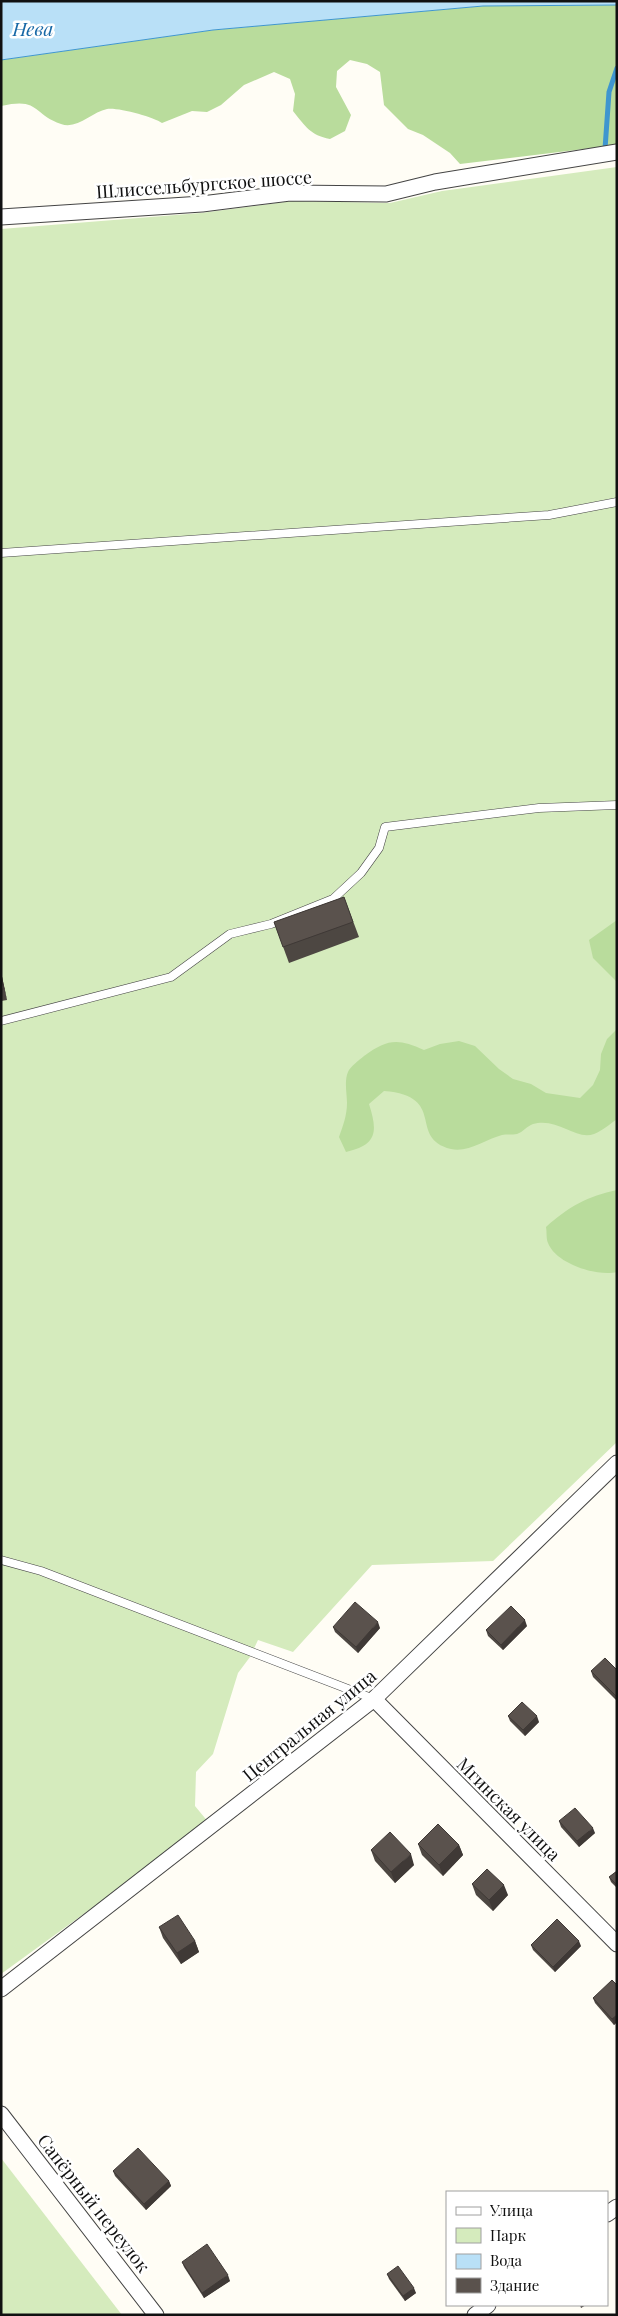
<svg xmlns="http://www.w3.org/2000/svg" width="618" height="2316" viewBox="0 0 618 2316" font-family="'Playfair Display',serif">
  <rect width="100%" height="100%" fill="#fffdf5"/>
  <g fill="#d5ebbd">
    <polygon points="617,167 617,1442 493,1561 372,1565 293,1652 258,1640 250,1657 238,1673 213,1754 196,1772 195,1806 209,1823 1,1974 1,229 201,213 292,201 390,203 442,191"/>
    <polygon points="1,2158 122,2315 1,2315"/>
  </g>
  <g fill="#b9dc9c">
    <path d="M617,5V145L460,164L450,153L423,135L408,129L384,105L380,72L367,64L350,60L337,71L336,87L351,115L345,131L330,139C310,135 306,127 293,111L295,94L290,79L274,72L244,85L221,105L207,112L192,111L162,123C154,117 117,107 107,109C92,112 77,130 61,124C32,114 40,97 1,106V60L213,30L483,6Z"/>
    <polygon points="617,920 617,982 593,958 589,940"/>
    <path d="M617,1029V1119C610,1124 602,1131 594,1134C576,1141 558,1117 533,1124C527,1126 523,1132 517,1134C512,1135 506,1134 502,1135C486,1139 468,1153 451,1149C407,1138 448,1096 384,1091L369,1104C378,1132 377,1145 346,1152L339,1137C343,1126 347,1115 347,1103C347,1094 344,1081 348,1072C350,1067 359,1060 364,1056C387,1039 398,1038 424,1050L440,1044L459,1041L475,1046L499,1069L513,1079L531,1084L546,1093L580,1098L593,1085L600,1070L601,1054L607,1039Z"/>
    <path d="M617,1190V1272C598,1277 556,1264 548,1243C546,1239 547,1232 546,1227C568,1207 588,1196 617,1190Z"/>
  </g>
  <polygon fill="#b9e0f7" stroke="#3f96cf" points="1,1 617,1 617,5 483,6 213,30 1,60"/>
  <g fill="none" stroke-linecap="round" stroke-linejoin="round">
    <polyline stroke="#3f96cf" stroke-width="5" points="605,149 609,92 617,68"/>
    <g stroke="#444" stroke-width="9">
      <g id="lane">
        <polyline points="1,553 549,515 617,502"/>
        <polyline points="1,1021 171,977 230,934 271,924 333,899 361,873 379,848 385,827 539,808 617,805"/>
        <polyline points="1,1560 41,1571 374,1699"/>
      </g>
    </g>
    <g stroke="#444" stroke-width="17">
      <g id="street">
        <polyline points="1,217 202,204 290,193 386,194 435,182 617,152"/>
        <polyline points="374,1699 617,1944"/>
        <polyline points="1,1989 374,1699 617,1463"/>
        <polyline points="1,2114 156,2315"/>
        <polyline points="607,2214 617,2207"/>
        <polyline points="475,2315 488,2305"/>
      </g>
    </g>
    <use href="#lane" stroke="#fff" stroke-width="8"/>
    <use href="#street" stroke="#fff" stroke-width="15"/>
  </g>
  <g fill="#4d4742">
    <polygon points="344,897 359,937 289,963 274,922"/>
    <polygon points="1,972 7,1000 1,1001"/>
    <polygon points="527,1626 503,1650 488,1636 486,1630"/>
    <polygon points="333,1627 380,1628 358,1653 335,1632"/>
    <polygon points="617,1670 617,1701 593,1677 591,1671"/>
    <polygon points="508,1716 539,1722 525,1736 510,1721"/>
    <polygon points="559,1821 595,1833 579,1847 561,1827"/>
    <polygon points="418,1844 459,1845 463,1855 443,1876 422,1855"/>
    <polygon points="371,1850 414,1865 395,1883 375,1861"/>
    <polygon points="617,1871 617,1888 611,1882 609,1877"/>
    <polygon points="472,1884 508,1895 493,1911 476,1895"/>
    <polygon points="159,1927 195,1941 199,1952 181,1964 163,1938"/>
    <polygon points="531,1945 581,1946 555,1972 533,1950"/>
    <polygon points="617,1985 617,2022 614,2025 595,2003 593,1998"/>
    <polygon points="113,2171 169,2181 171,2186 146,2210 115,2176"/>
    <polygon points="182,2262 230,2281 204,2298 184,2267"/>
    <polygon points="387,2274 416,2293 405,2301 389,2279"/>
  </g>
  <g fill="#3f3936">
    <polygon points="1,972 7,1000 1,978"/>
    <polygon points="525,1620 527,1626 503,1650 501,1645"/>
    <polygon points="378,1622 380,1628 358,1653 356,1647"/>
    <polygon points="537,1716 539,1722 525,1736 523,1730"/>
    <polygon points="593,1828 595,1833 579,1847 577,1841"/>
    <polygon points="459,1845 463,1855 443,1876 439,1865"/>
    <polygon points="411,1854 414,1865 395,1883 391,1872"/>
    <polygon points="504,1885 508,1895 493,1911 489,1900"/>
    <polygon points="195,1941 199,1952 181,1964 177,1953"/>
    <polygon points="579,1941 581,1946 555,1972 553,1967"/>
    <polygon points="617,2015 617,2022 614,2025 612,2019"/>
    <polygon points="169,2181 171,2186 146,2210 144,2204"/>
    <polygon points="228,2275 230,2281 204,2298 202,2293"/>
    <polygon points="414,2288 416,2293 405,2301 403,2296"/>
    <polygon points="580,2305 586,2305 581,2308"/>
  </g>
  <g fill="#5a524d" stroke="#3f3936">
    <polygon points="344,897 353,922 283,947 274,922"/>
    <polygon points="1,978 4,989 1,989"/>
    <polygon points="355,1602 378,1622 356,1647 333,1627"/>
    <polygon points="511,1606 525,1620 501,1645 486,1630"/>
    <polygon points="605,1658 617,1670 617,1695 616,1696 591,1671"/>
    <polygon points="522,1702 537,1716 523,1730 508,1716"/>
    <polygon points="575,1808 593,1828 577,1841 559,1821"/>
    <polygon points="438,1824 459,1845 439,1865 418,1844"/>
    <polygon points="390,1832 411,1854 391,1872 371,1850"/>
    <polygon points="487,1869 504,1885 489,1900 472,1884"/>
    <polygon points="617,1871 617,1885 609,1877"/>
    <polygon points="178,1915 195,1941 177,1953 159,1927"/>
    <polygon points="557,1919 579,1941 553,1967 531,1945"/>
    <polygon points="612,1980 617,1985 617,2015 612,2019 593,1998"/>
    <polygon points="138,2148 169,2181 144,2204 113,2171"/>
    <polygon points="207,2244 228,2275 202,2293 182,2262"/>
    <polygon points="398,2266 414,2288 403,2296 387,2274"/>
  </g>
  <g text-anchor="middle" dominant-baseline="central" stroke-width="5" stroke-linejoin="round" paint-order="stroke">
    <g font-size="18" fill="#111" stroke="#fff">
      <text transform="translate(204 184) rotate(-4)">Шлиссельбургское шоссе</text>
      <text transform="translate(309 1725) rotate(-39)">Центральная улица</text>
      <text transform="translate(509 1809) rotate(45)">Мгинская улица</text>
      <text transform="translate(94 2203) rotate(52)">Сапёрный переулок</text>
    </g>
    <g font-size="19" font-style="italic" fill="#1768a6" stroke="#fff">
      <text x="33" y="28">Нева</text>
    </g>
  </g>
  <rect width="618" height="2316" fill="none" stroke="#111111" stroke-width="5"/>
  <rect x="446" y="2191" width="162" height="115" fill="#ffffff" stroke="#a0a0a0"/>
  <rect x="456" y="2207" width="25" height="8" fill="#ffffff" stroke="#a0a0a0"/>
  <text x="490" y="2216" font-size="15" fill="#111111">Улица</text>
  <rect x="456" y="2228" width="25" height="15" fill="#d5ebbd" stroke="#a0a0a0"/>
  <text x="490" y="2241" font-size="15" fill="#111111">Парк</text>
  <rect x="456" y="2254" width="25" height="15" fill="#b9e0f7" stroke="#a0a0a0"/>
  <text x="490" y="2266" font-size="15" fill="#111111">Вода</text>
  <rect x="456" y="2278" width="25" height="15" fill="#5a524d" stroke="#a0a0a0"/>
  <text x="490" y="2291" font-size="15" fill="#111111">Здание</text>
</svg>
